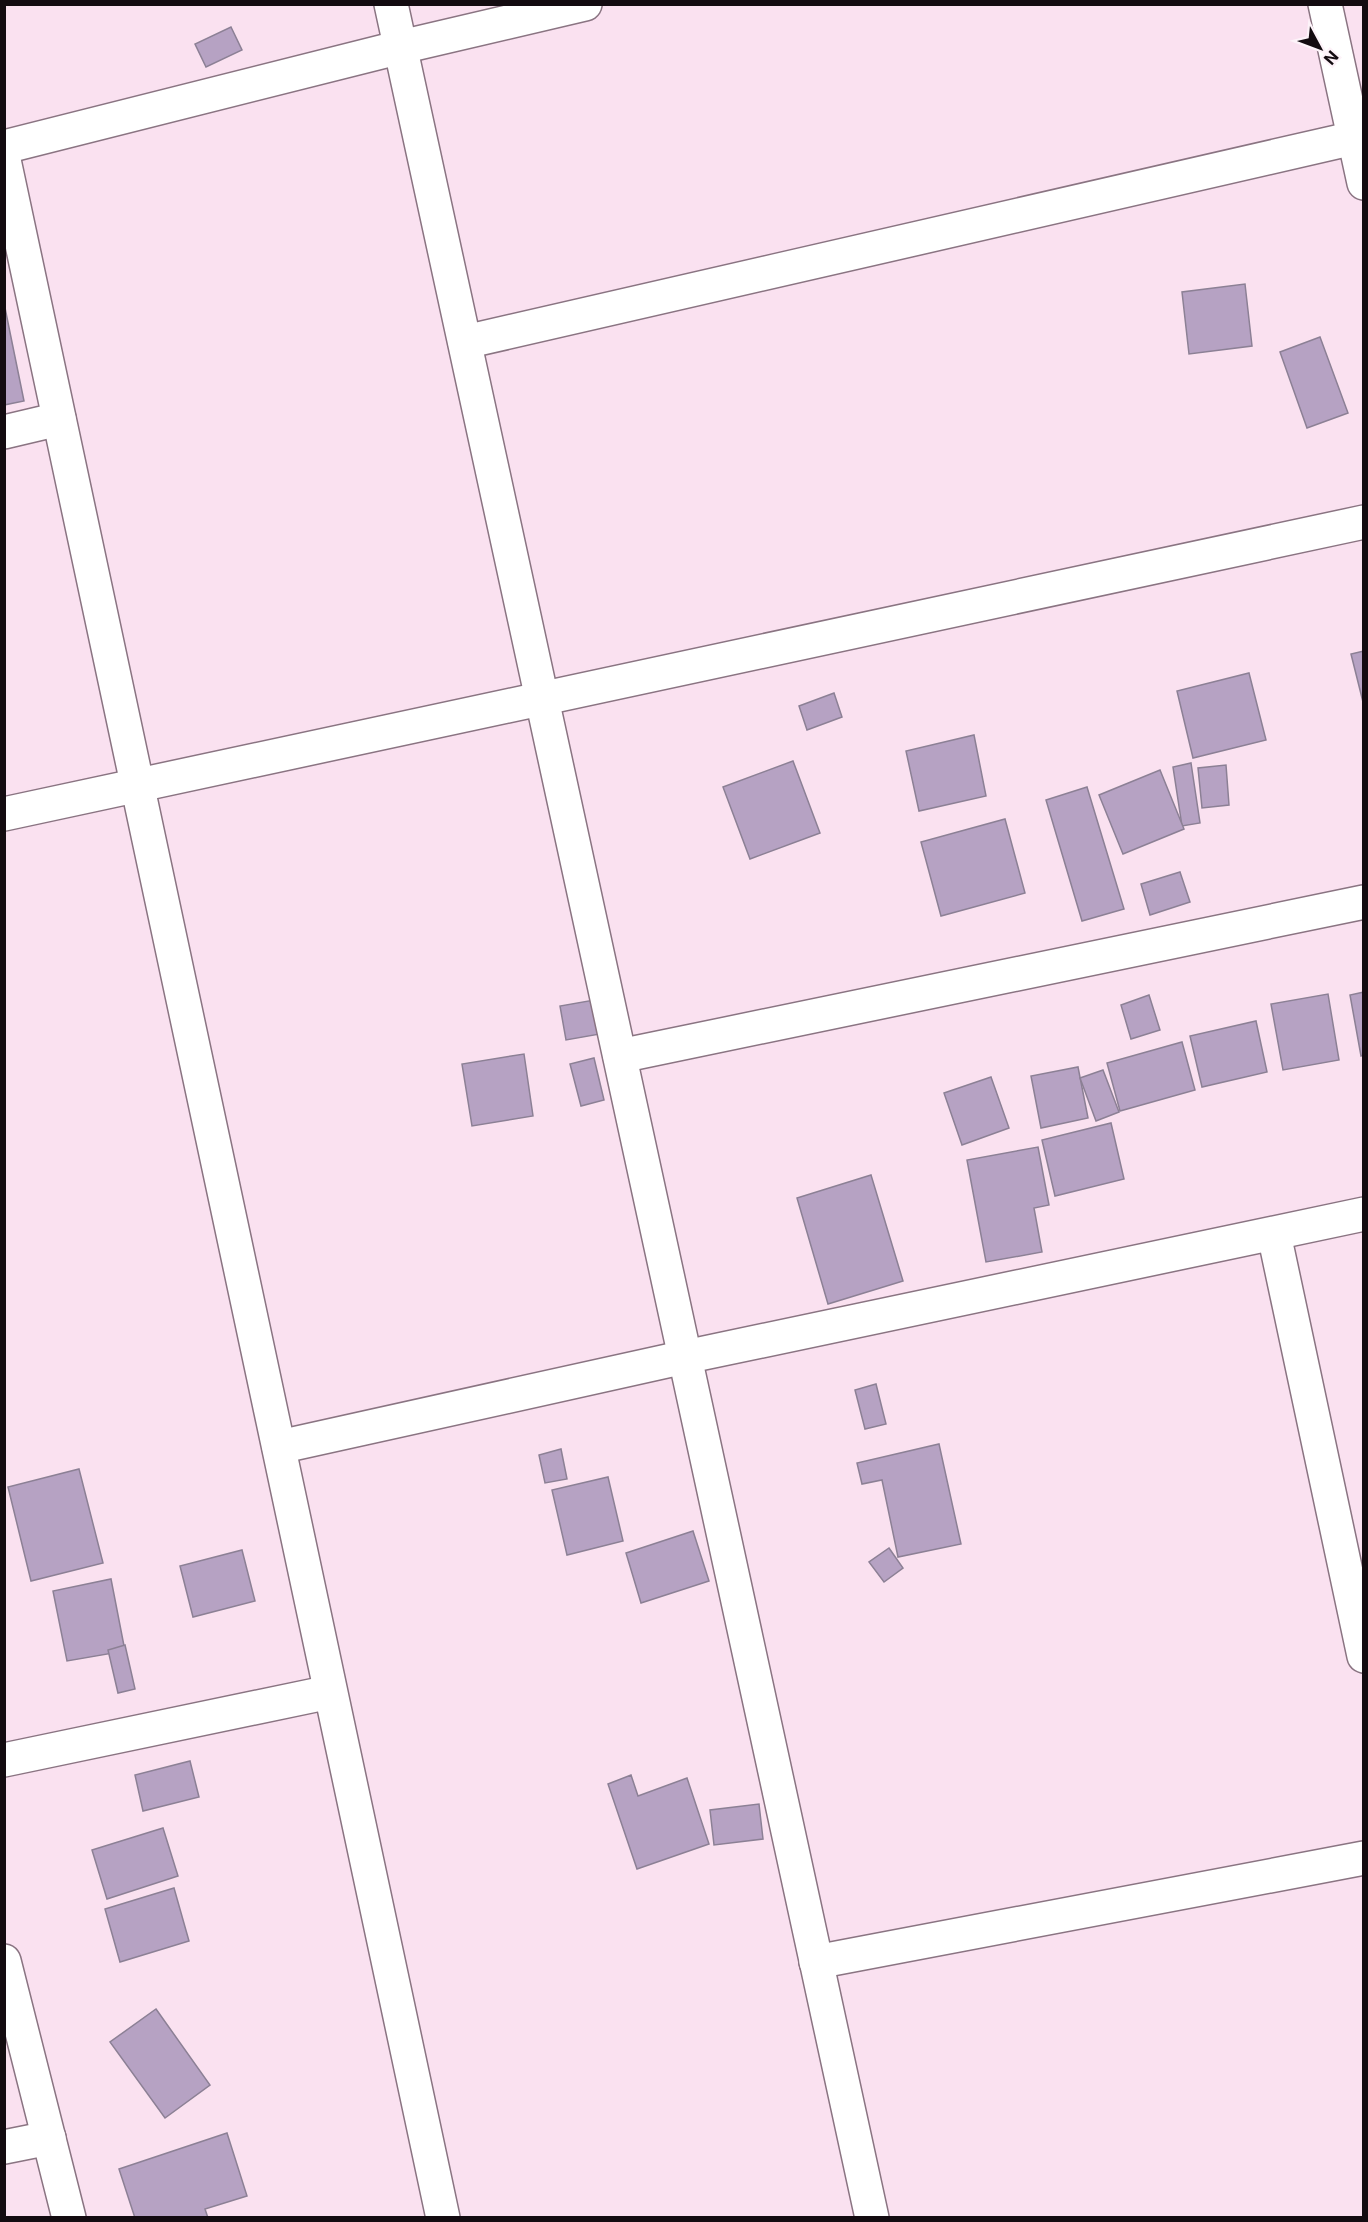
<svg xmlns="http://www.w3.org/2000/svg" width="1368" height="2222" viewBox="0 0 1368 2222" font-family="Inter,sans-serif">
  <rect width="100%" height="100%" fill="#fae1f0"/>
  <g fill="#b6a2c3" stroke="#8c8095" stroke-width="1.5">
    <polygon points="231,27 242,50 206,67 195,44"/>
    <polygon points="1245,284 1252,346 1189,354 1182,292"/>
    <polygon points="4,303 24,401 4,405"/>
    <polygon points="1320,337 1348,413 1307,428 1280,352"/>
    <polygon points="1364,651 1364,706 1351,654"/>
    <polygon points="1249,673 1266,740 1193,758 1177,691"/>
    <polygon points="834,693 842,717 807,730 799,706"/>
    <polygon points="974,735 986,796 919,811 906,751"/>
    <polygon points="793,761 820,833 750,859 723,787"/>
    <polygon points="1191,763 1200,823 1182,826 1173,767"/>
    <polygon points="1226,765 1229,805 1202,808 1198,768"/>
    <polygon points="1160,770 1184,829 1123,854 1099,795"/>
    <polygon points="1087,787 1124,909 1082,921 1046,800"/>
    <polygon points="1005,819 1025,893 941,916 921,842"/>
    <polygon points="1180,872 1190,902 1150,915 1141,884"/>
    <polygon points="1364,992 1364,1055 1361,1056 1350,995"/>
    <polygon points="1328,994 1339,1060 1283,1070 1271,1004"/>
    <polygon points="1149,995 1160,1030 1131,1039 1121,1005"/>
    <polygon points="594,1000 600,1034 566,1040 560,1006"/>
    <polygon points="1256,1021 1267,1072 1202,1087 1190,1036"/>
    <polygon points="1182,1042 1195,1090 1120,1111 1107,1063"/>
    <polygon points="524,1054 533,1116 472,1126 462,1064"/>
    <polygon points="594,1058 604,1100 581,1106 570,1064"/>
    <polygon points="1078,1067 1088,1118 1041,1128 1031,1076"/>
    <polygon points="1103,1070 1119,1112 1096,1121 1080,1078"/>
    <polygon points="991,1077 1009,1128 962,1145 944,1093"/>
    <polygon points="1111,1123 1124,1179 1055,1196 1042,1140"/>
    <polygon points="1038,1147 1049,1205 1034,1208 1042,1252 986,1262 967,1160"/>
    <polygon points="871,1175 903,1281 828,1304 797,1198"/>
    <polygon points="876,1384 886,1424 865,1429 855,1390"/>
    <polygon points="939,1444 961,1544 898,1557 882,1480 862,1484 857,1463"/>
    <polygon points="561,1449 567,1479 545,1483 539,1455"/>
    <polygon points="79,1469 103,1563 31,1581 8,1487"/>
    <polygon points="608,1477 623,1541 567,1555 552,1490"/>
    <polygon points="693,1531 709,1581 641,1603 626,1553"/>
    <polygon points="889,1548 903,1568 884,1582 869,1562"/>
    <polygon points="242,1550 255,1601 193,1617 180,1566"/>
    <polygon points="111,1579 125,1651 67,1661 53,1591"/>
    <polygon points="125,1645 135,1689 118,1693 108,1650"/>
    <polygon points="190,1761 199,1797 143,1811 135,1775"/>
    <polygon points="631,1775 638,1796 687,1778 709,1844 637,1869 608,1784"/>
    <polygon points="759,1804 763,1839 714,1845 710,1810"/>
    <polygon points="163,1828 178,1876 107,1899 92,1850"/>
    <polygon points="174,1888 189,1941 120,1962 105,1909"/>
    <polygon points="156,2009 210,2085 165,2118 110,2042"/>
    <polygon points="227,2133 247,2196 205,2209 208,2218 135,2218 119,2169"/>
  </g>
  <g fill="none" stroke-linecap="round" stroke-linejoin="round">
    <g stroke="#8a7482" stroke-width="36">
      <g id="minor">
        <polyline points="391,4 872,2218"/>
        <polyline points="1325,4 1364,183"/>
        <polyline points="4,147 401,47 585,4"/>
        <polyline points="4,160 443,2218"/>
        <polyline points="465,342 1354,138"/>
        <polyline points="4,432 59,419"/>
        <polyline points="4,814 1364,522"/>
        <polyline points="620,1056 1364,902"/>
        <polyline points="1274,1234 1364,1656"/>
        <polyline points="279,1447 685,1357 1364,1214"/>
        <polyline points="4,1760 330,1692"/>
        <polyline points="4,1961 69,2218"/>
        <polyline points="816,1962 1364,1858"/>
        <polyline points="4,2147 49,2138"/>
      </g>
    </g>
    <use href="#minor" stroke="#fff" stroke-width="33"/>
  </g>
  <rect width="1368" height="2222" fill="none" stroke="#130b10" stroke-width="12"/>
  <g transform="translate(1320 48) rotate(131)" stroke="#fdf3f9" stroke-width="4.5" paint-order="stroke">
  <path d="M0-4.5L10 22L0 15L-10 22Z" fill="#130b10"/>
  <text y="-9" font-size="16" font-weight="bold" text-anchor="middle" fill="#130b10">N</text>
  </g>
</svg>
